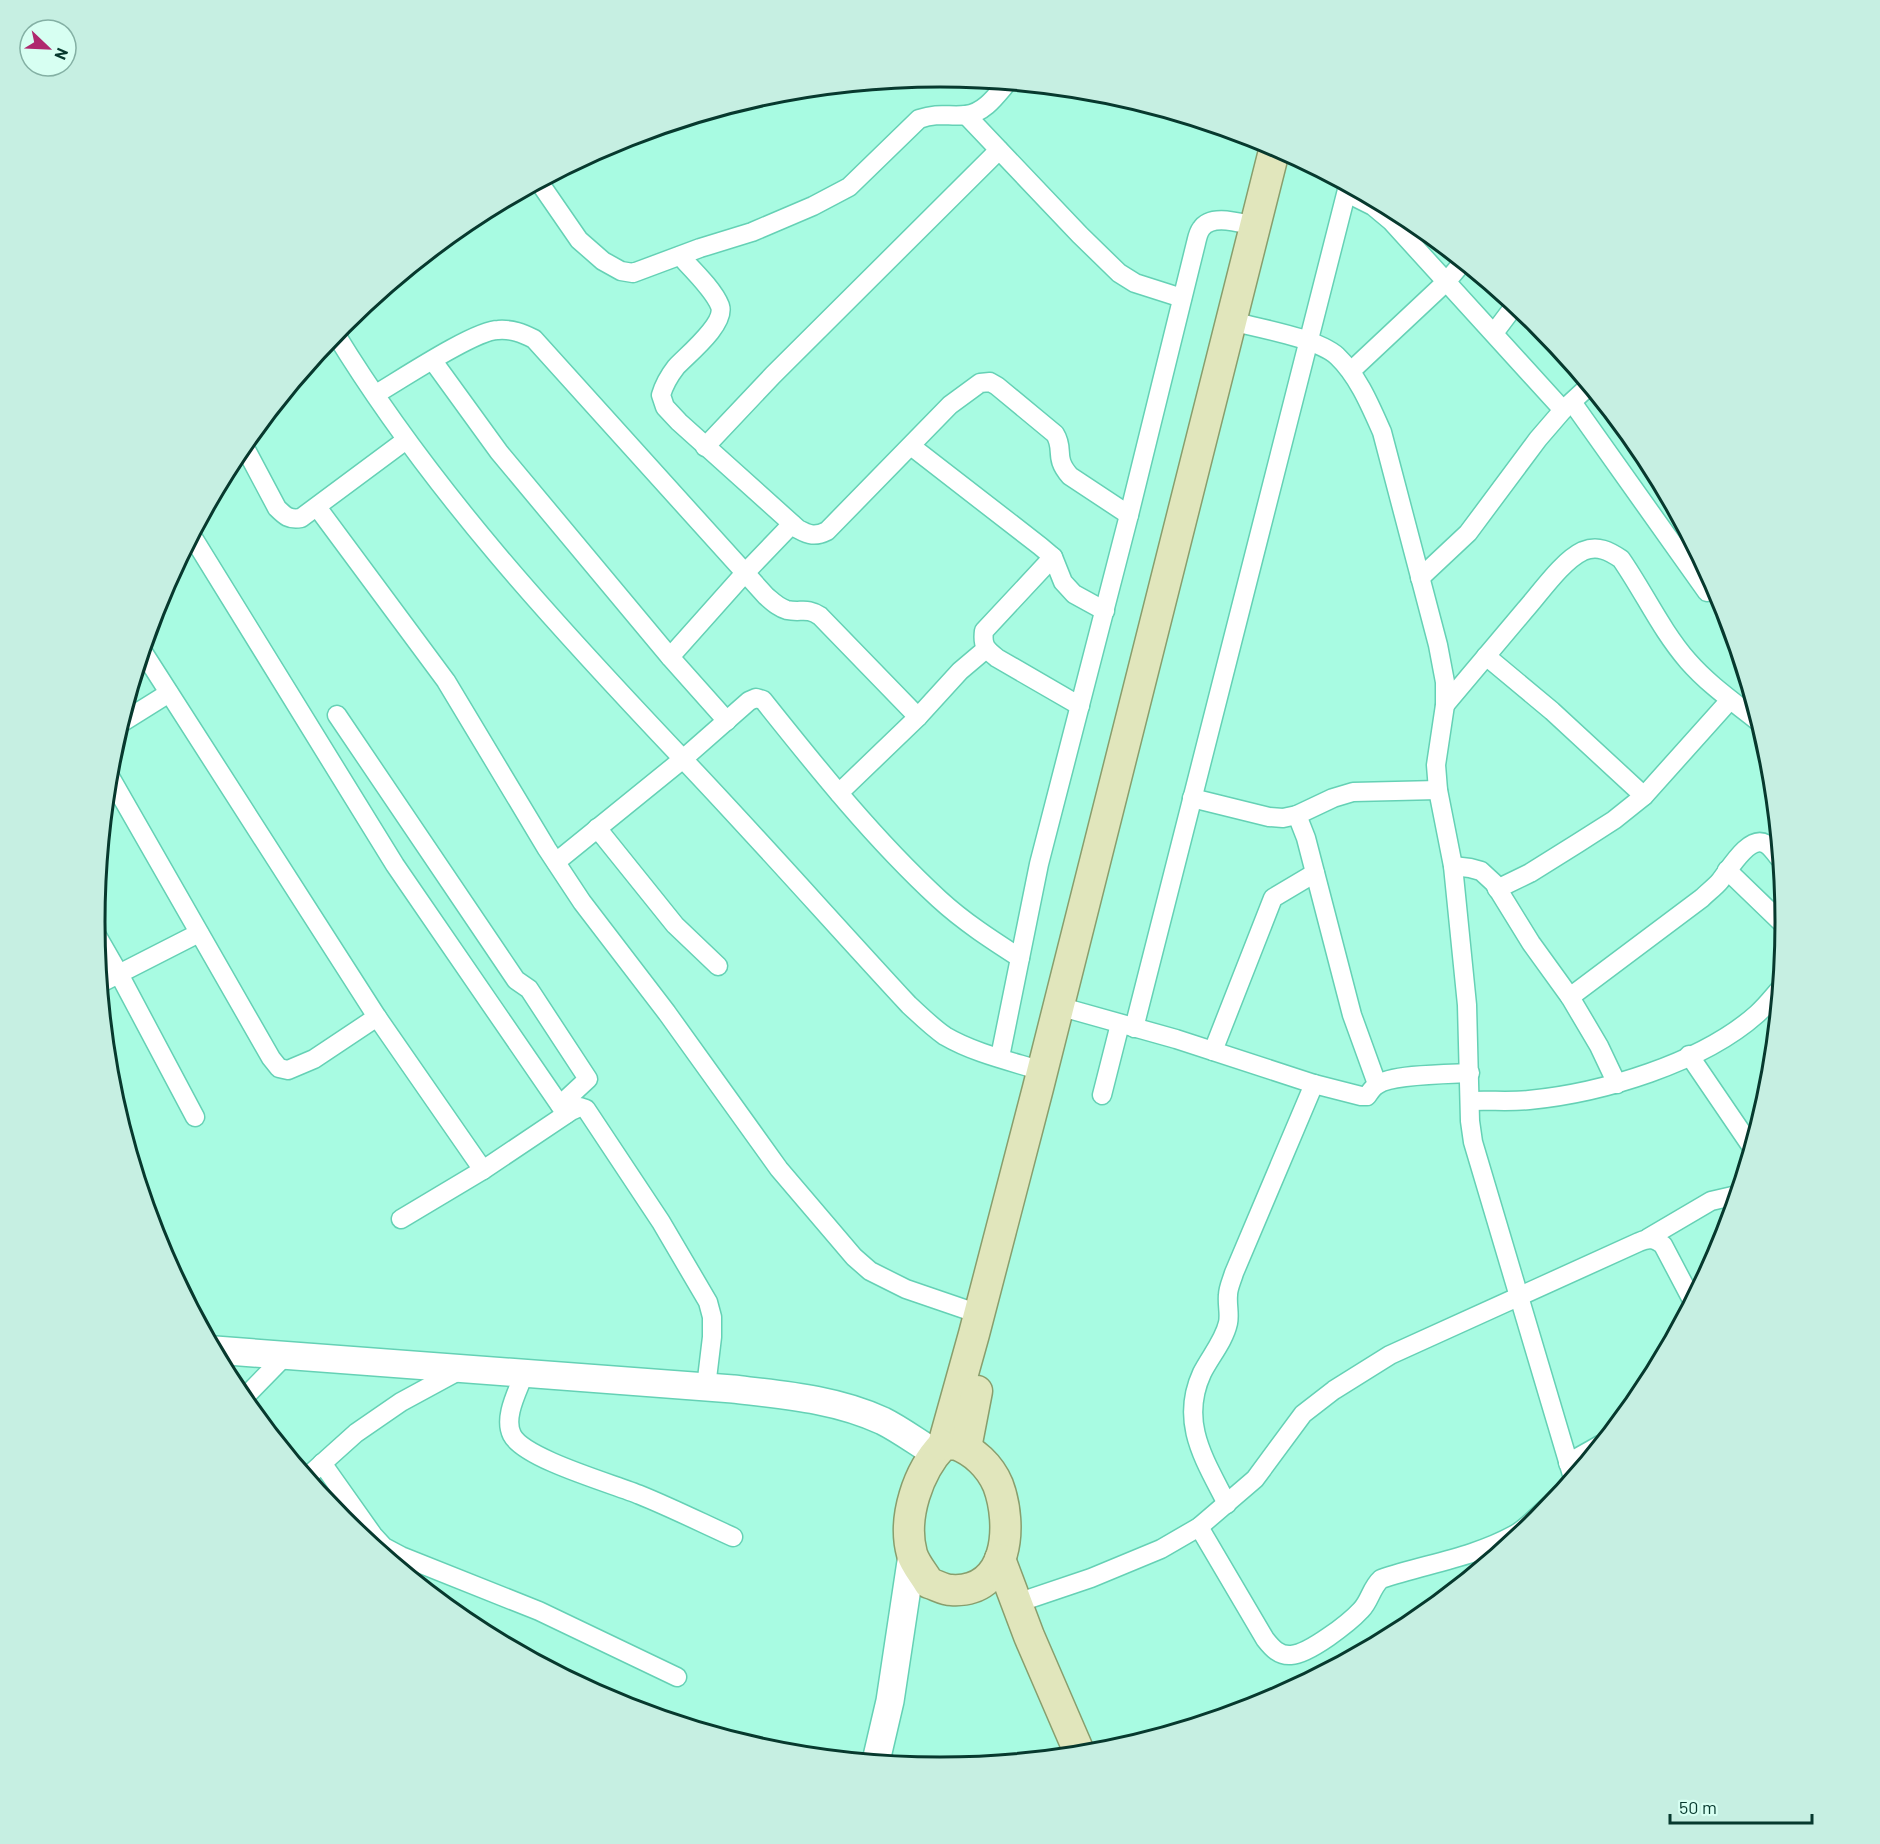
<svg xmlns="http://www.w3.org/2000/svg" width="1880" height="1844" viewBox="0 0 1880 1844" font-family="Barlow,sans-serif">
  <rect width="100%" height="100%" fill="#a8fbe2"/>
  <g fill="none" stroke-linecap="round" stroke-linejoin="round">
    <g stroke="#65d1b5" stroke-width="21">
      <g id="street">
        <polyline points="966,115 1080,235 1119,273 1135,283 1182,298"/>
        <path d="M539,182L579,240L603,261L621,271L633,273L700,248L752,232L813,206L849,187L919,119C940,112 948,117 966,115C984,113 996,96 1007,83"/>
        <polyline points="1347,193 1373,206 1391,221 1563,410"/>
        <path d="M680,256C692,269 714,290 720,306C726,324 687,355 676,367C669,376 664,385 661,395L665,407L679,422L798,529C809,535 815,537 827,531L950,405L980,383L990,382L997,386L1055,434C1065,450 1053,457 1070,476L1129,515"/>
        <path d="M1231,321C1258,328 1317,338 1337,356C1358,376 1370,405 1382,432L1438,645L1445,682V705L1436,765L1438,790L1453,866L1467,1005L1470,1121L1473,1142L1573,1478"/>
        <path d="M335,333C431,490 556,625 682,758C759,839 833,923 909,1005C921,1016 932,1027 945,1036C974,1053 1010,1061 1042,1071"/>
        <polyline points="1494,333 1515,305"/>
        <polyline points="433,361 499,452 670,657 727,721"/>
        <polyline points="1351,371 1447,281 1463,262"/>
        <path d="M376,394C400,380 475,330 498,330C512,329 522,333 534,339L766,596C773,602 779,608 787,610C801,613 807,607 820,616L918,717"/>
        <polyline points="1572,402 1707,592"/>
        <path d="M243,444L277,508C285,516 289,520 301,518L406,440"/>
        <polyline points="911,446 1040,546 1053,557 1063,582 1074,594 1105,611"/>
        <polyline points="705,447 773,375 999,150"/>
        <polyline points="317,507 446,681 547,849 582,902 667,1013 779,1169 854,1257 870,1271 906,1289 979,1314"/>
        <polyline points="192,536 395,865 566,1114"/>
        <path d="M1053,557L984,631C982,646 986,649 997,658L1080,706"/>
        <polyline points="1420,578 1468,533 1538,439 1563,410 1589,386"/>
        <polyline points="143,652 377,1017 483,1170"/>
        <polyline points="1486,656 1552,711 1644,796"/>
        <polyline points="670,657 744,574 792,524"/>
        <path d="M1445,705C1472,673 1499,641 1525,610C1541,592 1562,561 1583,551C1598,545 1609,551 1621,559C1644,592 1661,630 1688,661C1709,685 1734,702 1759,722"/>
        <polyline points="337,715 516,980 529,989 588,1079 560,1105"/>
        <polyline points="121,723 169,693"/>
        <polyline points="109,775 271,1058 279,1068 288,1070 314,1059 377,1017"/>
        <polyline points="839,793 918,717 960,671 986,649"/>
        <polyline points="1192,798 1269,817 1283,818 1297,815 1333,798 1353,792 1438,790"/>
        <polyline points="1297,815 1306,838 1352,1015 1377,1084"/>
        <polyline points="597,828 675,925 718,966"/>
        <path d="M556,862L683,759L749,701L756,698L763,700C818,769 874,839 939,899C964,922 992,940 1020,958"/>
        <polyline points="1453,866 1470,868 1481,871 1494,883 1531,943 1570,997 1599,1046 1617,1084"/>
        <polyline points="1727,870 1785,926"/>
        <polyline points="1497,889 1530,873 1578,843 1614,820 1644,796 1730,700"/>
        <polyline points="96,934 119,974 195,1117"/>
        <polyline points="101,983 199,933"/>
        <path d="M1570,997L1702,898C1708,892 1715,887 1720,881C1729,870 1749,834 1766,844C1771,847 1776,854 1779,858"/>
        <path d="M1058,1006L1176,1039L1314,1084L1361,1096H1367C1370,1092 1373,1087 1377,1085C1391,1074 1451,1074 1470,1073"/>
        <polyline points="1134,1028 1348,186"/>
        <polyline points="1213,1051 1273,898 1315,873"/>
        <polyline points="1689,1055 1751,1146"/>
        <path d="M1000,1057L1039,864L1129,515L1196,243C1197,239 1198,233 1201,229C1211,213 1240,223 1255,226"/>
        <polyline points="1102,1095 1120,1024"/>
        <path d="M1470,1101C1489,1100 1510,1102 1529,1100C1602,1093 1702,1063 1757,1014C1765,1007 1772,998 1779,990"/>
        <polyline points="401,1219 483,1170 571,1111 580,1107 586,1109 661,1222 708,1302 712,1317 712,1337 706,1387"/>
        <polyline points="1648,1238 1711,1201 1737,1195"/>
        <path d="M524,1374C518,1391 503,1417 512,1435C524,1459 614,1484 640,1495C672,1508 702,1523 733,1537"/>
        <polyline points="243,1399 286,1355"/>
        <polyline points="322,1463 373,1535 384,1547 401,1556 539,1611 677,1677"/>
        <polyline points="1568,1463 1600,1445"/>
        <polyline points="307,1477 356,1433 401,1402 460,1370"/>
        <path d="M1227,1504C1205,1460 1179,1423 1202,1373C1210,1357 1224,1341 1228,1323C1230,1314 1227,1305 1228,1295C1228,1288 1232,1280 1234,1273L1314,1084"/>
        <path d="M1199,1527L1265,1639C1272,1648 1279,1656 1291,1655C1309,1654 1349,1623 1361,1610C1370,1601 1371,1588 1381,1579C1425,1564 1472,1558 1514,1535C1527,1528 1538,1515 1550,1505"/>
        <path d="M1017,1603L1091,1578L1161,1549L1199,1527L1255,1479L1303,1414L1334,1390L1390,1355L1639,1242C1649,1238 1654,1238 1663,1245L1692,1300"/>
      </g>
    </g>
    <g stroke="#65d1b5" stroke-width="30">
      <g id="secondary">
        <path d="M215,1350L733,1389C784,1395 836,1399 883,1421C901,1430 918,1443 935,1453"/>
        <polyline points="876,1761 890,1701 912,1555"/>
      </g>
    </g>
    <g stroke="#889e6d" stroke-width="33">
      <g id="primary">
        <path d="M955,1444C974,1451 990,1466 998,1485C1013,1525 1009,1594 951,1590C944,1590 936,1585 929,1583C924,1574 915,1564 912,1554C902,1518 918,1471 943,1445Z"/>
        <polyline points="943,1445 974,1334 1038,1088 1275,147"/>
        <polyline points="966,1448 977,1391"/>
        <polyline points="1000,1559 1029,1636 1080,1754"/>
      </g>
    </g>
    <use href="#street" stroke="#fff" stroke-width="18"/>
    <use href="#secondary" stroke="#fff" stroke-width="27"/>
    <use href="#primary" stroke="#e1e6bc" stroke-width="30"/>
  </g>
  <path d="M0 0H1880V1844H0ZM105 922a835 835 0 1 1 1670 0a835 835 0 1 1-1670 0Z" fill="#c6efe2" fill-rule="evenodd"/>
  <path fill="none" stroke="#07392e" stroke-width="3" d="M105 922a835 835 0 1 1 1670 0a835 835 0 1 1-1670 0Z"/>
  <g transform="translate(48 48) rotate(113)"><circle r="28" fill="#d7fff2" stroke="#84b0a4" stroke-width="1.5"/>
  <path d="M0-4.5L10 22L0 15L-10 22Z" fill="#af286e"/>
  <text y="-9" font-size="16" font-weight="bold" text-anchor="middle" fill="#07392e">N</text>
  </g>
  <path d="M1670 1814v9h142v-9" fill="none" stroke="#07392e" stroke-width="3"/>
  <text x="1679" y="1814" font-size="18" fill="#07392e" stroke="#d7fff2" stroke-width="4.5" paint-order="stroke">50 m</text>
</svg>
